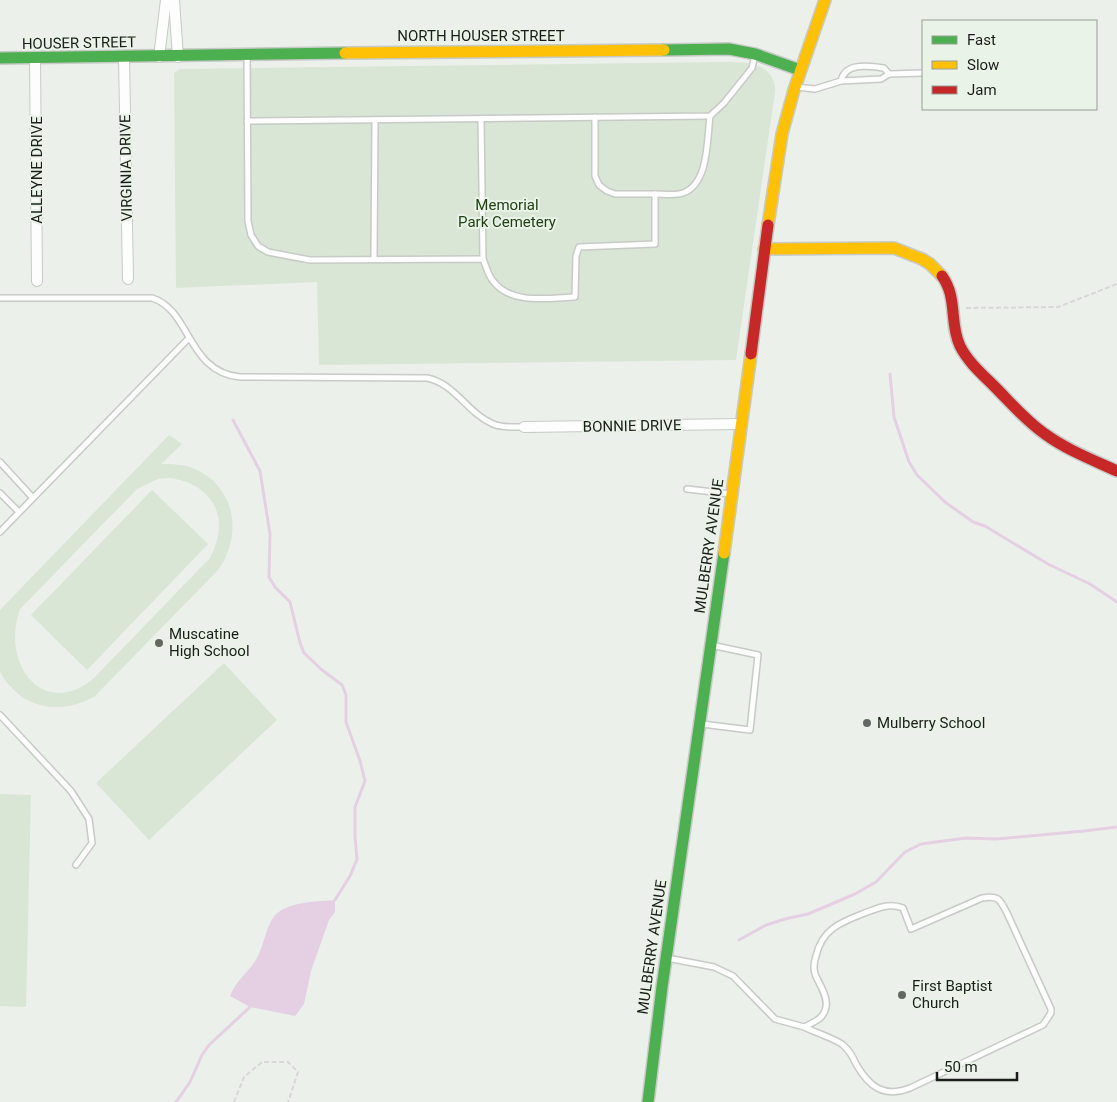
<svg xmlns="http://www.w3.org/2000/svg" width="1117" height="1102" viewBox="0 0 1117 1102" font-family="Roboto,sans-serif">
  <rect width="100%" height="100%" fill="#ebf0ea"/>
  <g fill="#d9e6d5" fill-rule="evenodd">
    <path d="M722,62C738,62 766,61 773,80C775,83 775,88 775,92L736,360L319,365L317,282L176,288L174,73L180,69Z"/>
    <path d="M169,435L182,444L161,464C172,464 184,464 195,469C236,487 243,536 218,570L95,696C68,712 33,712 11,687C7,683 2,677 0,671C0,667 0,661 0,656C0,641 0,625 0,610ZM170,478C214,484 231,519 210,558L94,678C43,721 0,663 20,609L137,489L158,479Z"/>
    <polygon points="152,490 208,544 87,670 31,615"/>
    <polygon points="224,663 277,720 149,840 96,783"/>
    <polygon points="0,794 31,795 26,1007 0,1006"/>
  </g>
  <path fill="#e5d0e3" d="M335,900V912L329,920L311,971L304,1004L295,1016L250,1007L230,996C236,980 249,972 257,958C264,945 265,930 273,918C283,902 318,901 335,900Z"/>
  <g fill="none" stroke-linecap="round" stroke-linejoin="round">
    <g stroke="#e5d0e3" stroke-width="3">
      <polyline points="890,374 894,417 909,462 917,475 945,502 973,522 985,526 1048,564 1090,584 1117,602"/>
      <polyline points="233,420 260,471 270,534 269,577 275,587 290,602 300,643 304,653 322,670 342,685 346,695 346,722 360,761 365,781 355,807 355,837 357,859 350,876 335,900"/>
      <polyline points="739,940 766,925 785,919 808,914 855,894 876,882 905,852 921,844 966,838 996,839 1084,831 1117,827"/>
      <polyline points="176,1102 190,1082 202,1055 209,1045 250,1007"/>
    </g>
    <g stroke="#c7cac6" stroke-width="8">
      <g id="lane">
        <path d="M247,55L248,221L251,235L258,246L268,252L310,260L483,259C486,266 488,275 493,281C511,305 548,298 575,297L576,256L579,247L655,244V194H615L607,191L599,185L595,176V117"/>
        <polyline points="889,74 923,73"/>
        <path d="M795,87L815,89L841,81L881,79L889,74L884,68C868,66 845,62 841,81"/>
        <polyline points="481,119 483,259"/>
        <polyline points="247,121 710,116 724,103 752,68 755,55"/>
        <path d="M655,194C664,194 675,196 683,193C709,184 707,139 710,116"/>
        <polyline points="374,259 375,120"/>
        <path d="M0,298H152C191,310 187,372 240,377L427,378C456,384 467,413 493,424C502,428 514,427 524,427"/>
        <polyline points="0,462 32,497"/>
        <polyline points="687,489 731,494"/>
        <polyline points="0,493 18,511"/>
        <polyline points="0,532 189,338"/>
        <polyline points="0,715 71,791 89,819 92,843 76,865"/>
        <polyline points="702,724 750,730 758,655 711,645"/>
        <path d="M667,958L714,967L733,976L775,1019L804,1027C814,1022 824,1019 826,1007C828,996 819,984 815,974C813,968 814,962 816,956C822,930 839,923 862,914C876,909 888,902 903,908L911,929L982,898C998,895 1000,899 1007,913L1051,1009V1013L1043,1025L910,1088C884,1098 869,1087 856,1064C853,1057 849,1050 843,1045C836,1039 814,1032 804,1027"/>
      </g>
    </g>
    <g stroke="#c7cac6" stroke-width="12">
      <g id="street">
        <polyline points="174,0 178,57"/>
        <polyline points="124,57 128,279"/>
        <polyline points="159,57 166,0"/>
        <polyline points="35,58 37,281"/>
        <polyline points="524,427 740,424"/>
      </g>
    </g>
    <g stroke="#c7cac6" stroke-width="14">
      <g id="fast">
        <polyline points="664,50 729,49 755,54 800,70"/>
        <polyline points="0,58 345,53"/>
        <polyline points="648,1102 662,987 724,553"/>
      </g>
    </g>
    <g stroke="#c7cac6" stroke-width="14">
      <g id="slow">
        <polyline points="345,53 664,50"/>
        <polyline points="768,225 782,134 794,90 825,0"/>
        <polyline points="764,249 894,248 922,259 930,264 942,276"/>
        <polyline points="724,553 751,354"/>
      </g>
    </g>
    <g stroke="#c7cac6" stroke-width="14">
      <g id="jam">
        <path d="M942,276C958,298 949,323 960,346C968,362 982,374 995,387C1011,403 1026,421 1045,434C1067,450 1093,460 1117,471"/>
        <polyline points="751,354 768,225"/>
      </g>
    </g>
    <g stroke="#d6d7d6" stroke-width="2" stroke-dasharray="5 2.5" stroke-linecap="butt">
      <polyline points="966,308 1058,307 1117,284"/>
      <polyline points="234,1102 244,1077 262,1062 288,1062 298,1072 288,1102"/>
    </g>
    <use href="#lane" stroke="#fcfdfc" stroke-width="5"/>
    <use href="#street" stroke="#fcfdfc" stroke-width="10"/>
    <use href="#fast" stroke="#4caf50" stroke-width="11"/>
    <use href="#slow" stroke="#ffc107" stroke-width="11"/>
    <use href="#jam" stroke="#c62828" stroke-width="11"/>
  </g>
  <g fill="#636762" stroke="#eaf3e7" stroke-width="2">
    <circle cx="159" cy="643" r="5"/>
    <circle cx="867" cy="723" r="5"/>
    <circle cx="902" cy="995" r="5"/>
  </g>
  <g text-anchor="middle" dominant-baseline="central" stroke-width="4" stroke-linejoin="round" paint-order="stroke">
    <g font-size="15" fill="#1a1d19" stroke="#eaf3e7">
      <text x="481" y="36">NORTH HOUSER STREET</text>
      <text transform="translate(79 43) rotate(-1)">HOUSER STREET</text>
      <text transform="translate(126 168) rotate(-91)">VIRGINIA DRIVE</text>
      <text transform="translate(37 170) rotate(-90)">ALLEYNE DRIVE</text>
      <text transform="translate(632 426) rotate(-1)">BONNIE DRIVE</text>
      <text transform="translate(709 546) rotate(-82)">MULBERRY AVENUE</text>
      <text transform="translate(652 947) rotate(-82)">MULBERRY AVENUE</text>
    </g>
    <g font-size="15" fill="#204113" stroke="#eaf3e7">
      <text x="507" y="205">Memorial<tspan x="507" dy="17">Park Cemetery</tspan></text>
    </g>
    <g font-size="15" fill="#1a1d19" stroke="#eaf3e7" text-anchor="start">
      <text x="169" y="634">Muscatine<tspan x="169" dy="17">High School</tspan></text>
      <text x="877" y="723">Mulberry School</text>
      <text x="912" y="986">First Baptist<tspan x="912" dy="17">Church</tspan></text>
    </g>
  </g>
  <rect x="922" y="20" width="175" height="90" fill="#eaf3e7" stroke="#979d95"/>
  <rect x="932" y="36" width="25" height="8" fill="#4caf50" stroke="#979d95"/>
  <text x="967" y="45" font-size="15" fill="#1a1d19">Fast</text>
  <rect x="932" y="61" width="25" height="8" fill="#ffc107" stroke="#979d95"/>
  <text x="967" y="70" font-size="15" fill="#1a1d19">Slow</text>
  <rect x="932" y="86" width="25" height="8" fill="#c62828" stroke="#979d95"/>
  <text x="967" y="95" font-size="15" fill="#1a1d19">Jam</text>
  <path d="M937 1072v8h80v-8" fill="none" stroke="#1a1d19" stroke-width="2.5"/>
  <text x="944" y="1072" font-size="15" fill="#1a1d19" stroke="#eaf3e7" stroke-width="4" paint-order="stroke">50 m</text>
</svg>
